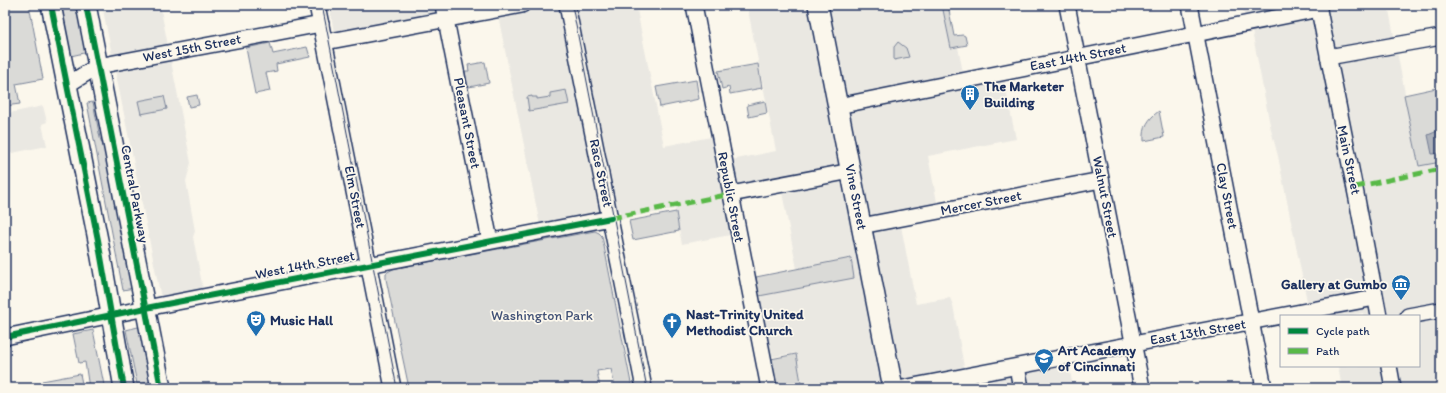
<svg xmlns="http://www.w3.org/2000/svg" width="1446" height="393" viewBox="0 0 1446 393" font-family="Itim,sans-serif">
  <rect width="100%" height="100%" fill="#fbf7ec"/>
  <filter id="ink" filterUnits="userSpaceOnUse"><feTurbulence type="fractalNoise" baseFrequency=".025" numOctaves="2"/><feDisplacementMap in="SourceGraphic" scale="8" xChannelSelector="R" yChannelSelector="G"/><feConvolveMatrix kernelMatrix="1 2 1 2 8 2 1 2 1" color-interpolation-filters="sRGB"/></filter>
  <g filter="url(#ink)">
    <g fill="#eae8e2">
      <polygon points="102,5 160,5 191,163 186,181 195,231 193,237 203,289 161,298"/>
      <polygon points="329,5 476,5 334,32"/>
      <polygon points="496,5 636,5 664,146 711,137 716,163 776,151 747,5 942,5 951,48 958,47 965,83 1003,76 1016,139 928,156 940,217 901,226 916,304 950,298 953,305 964,367 964,385 1069,365 1073,388 803,388 796,353 766,358 750,279 797,269 781,187 728,197 736,234 682,244 675,209 621,219 619,210 540,225"/>
      <polygon points="1242,5 1388,5 1419,166 1441,162 1441,388 1342,388 1338,366 1419,366 1419,316 1364,316 1363,313 1348,316 1310,316 1278,156 1271,130 1252,31 1246,24"/>
      <polygon points="43,106 47,122 42,124 47,146 7,154 5,145 5,114"/>
    </g>
    <g fill="#dadad7" stroke="#7a849a">
      <polygon points="5,5 29,5 43,79 16,84 20,104 5,106"/>
      <polygon points="60,5 78,5 88,52 71,56"/>
      <polygon points="942,5 948,5 954,36 963,35 965,36 967,45 951,48"/>
      <polygon points="898,42 906,48 909,57 894,60 894,47"/>
      <polygon points="270,43 273,54 307,47 310,57 276,64 277,71 266,73 270,91 255,94 246,48"/>
      <polygon points="485,62 489,83 469,87 467,85 465,71 469,71 468,65"/>
      <polygon points="758,64 762,88 730,94 729,87 722,89 718,71"/>
      <polygon points="696,80 699,99 660,107 656,87"/>
      <polygon points="1441,87 1441,162 1419,166 1404,95"/>
      <polygon points="566,90 569,104 529,111 527,97 532,96 532,97 537,97 537,99 550,97 550,93"/>
      <polygon points="197,95 199,105 189,107 187,97"/>
      <polygon points="164,96 167,109 141,114 138,101"/>
      <polygon points="765,101 767,113 749,117 747,105"/>
      <polygon points="93,102 100,138 111,168 134,288 123,290 87,103"/>
      <path d="M1159,111L1164,137L1144,141C1143,127 1148,119 1159,111Z"/>
      <polygon points="676,212 679,231 633,240 629,221"/>
      <polygon points="595,231 599,233 602,236 632,388 615,388 611,369 597,371 600,388 409,388 386,279 386,273 393,269 401,267"/>
      <polygon points="851,258 854,278 759,296 756,277"/>
      <polygon points="142,326 153,381 137,384 126,330"/>
      <polygon points="93,330 104,385 103,388 89,388 85,362 79,363 73,334"/>
      <polygon points="796,354 802,388 777,388 771,359"/>
      <polygon points="80,374 83,388 44,388 42,381"/>
    </g>
    <polygon fill="#afb3bb" stroke="#747e96" points="1440,130 1441,153 1432,154 1428,135"/>
    <g fill="none" stroke-linecap="round" stroke-linejoin="round">
      <g stroke="#1b2f5e" stroke-width="18">
        <g id="minor">
          <polyline points="317,5 393,388"/>
          <polyline points="443,5 490,241"/>
          <polyline points="567,5 644,388"/>
          <polyline points="694,5 769,388"/>
          <polyline points="1067,5 1142,388"/>
          <polyline points="1190,5 1264,388"/>
          <polyline points="1318,5 1357,199 1379,316"/>
          <polyline points="325,42 522,5"/>
          <polyline points="1328,57 1441,37"/>
          <polyline points="67,85 98,66 321,24"/>
          <polyline points="838,106 1319,9"/>
          <polyline points="731,194 851,171"/>
          <polyline points="861,226 1101,180"/>
          <polyline points="1408,316 1441,310"/>
          <polyline points="5,337 146,308 611,218"/>
          <polyline points="1389,366 1393,388"/>
          <polyline points="1017,367 1021,388"/>
          <polyline points="903,388 1375,298"/>
        </g>
      </g>
      <g stroke="#1b2f5e" stroke-width="22">
        <g id="major">
          <polyline points="51,5 98,240 124,388"/>
          <polyline points="86,5 161,388"/>
          <polyline points="818,5 893,388"/>
        </g>
      </g>
      <use href="#minor" stroke="#fbf7ec" stroke-width="15"/>
      <use href="#major" stroke="#fbf7ec" stroke-width="19"/>
      <g stroke="#1b2f5e" stroke-width="1">
        <polyline points="322,5 397,388"/>
        <polyline points="572,5 647,388"/>
      </g>
      <g stroke="#58b947" stroke-width="5" stroke-dasharray="10 5" stroke-linecap="butt">
        <polyline points="1355,187 1441,169"/>
        <polyline points="611,218 731,194"/>
      </g>
      <g stroke="#fbf7ec" stroke-width="8">
        <g id="cycleway">
          <polyline points="51,5 98,240 124,388"/>
          <polyline points="86,5 161,388"/>
          <polyline points="5,337 146,308 611,218"/>
        </g>
      </g>
      <use href="#cycleway" stroke="#00873e" stroke-width="6"/>
    </g>
  </g>
  <defs>
    <g id="building-pin" transform="scale(1)"><path d="M0 17L-7.5 6A9.5 9.5 0 1 1 7.5 6Z" fill="#1f6fb2" stroke="#fbf7ec"/><path d="M-4-6H4V6H1V3H-1V6H-4ZM-2.5-4.3h1.7v1.8h-1.7ZM.8-4.3h1.7v1.8H.8ZM-2.5-1h1.7V.8h-1.7ZM.8-1h1.7V.8H.8Z" fill="#fff"/></g>
    <g id="museum-pin" transform="scale(1)"><path d="M0 17L-7.5 6A9.5 9.5 0 1 1 7.5 6Z" fill="#1f6fb2" stroke="#fbf7ec"/><path d="M0-6L6-3V-2H-6V-3ZM-5-1h2V3h-2ZM-1-1h2V3h-2ZM3-1h2V3H3ZM-6 4H6V6H-6Z" fill="#fff"/></g>
    <g id="theatre-pin" transform="scale(1)"><path d="M0 17L-7.5 6A9.5 9.5 0 1 1 7.5 6Z" fill="#1f6fb2" stroke="#fbf7ec"/><path d="M-5-5.5Q0-4 5-5.5V0Q5 5 0 6Q-5 5-5 0ZM-3.3-2.5H-1v1.5H-3.3ZM1-2.5H3.3v1.5H1ZM-2.8 1Q0 5.5 2.8 1Z" fill="#fff"/></g>
    <g id="church-pin" transform="scale(1)"><path d="M0 17L-7.5 6A9.5 9.5 0 1 1 7.5 6Z" fill="#1f6fb2" stroke="#fbf7ec"/><path d="M-1.2-6h2.4v3.5h3.3v2.4h-3.3V6h-2.4V-.1h-3.3v-2.4h3.3Z" fill="#fff"/></g>
    <g id="university-pin" transform="scale(1)"><path d="M0 17L-7.5 6A9.5 9.5 0 1 1 7.5 6Z" fill="#1f6fb2" stroke="#fbf7ec"/><path d="M0-5L7-2L0 1L-7-2ZM-4 1L0 2.5L4 1V4Q0 6-4 4Z" fill="#fff"/></g>
  </defs>
  <g fill-rule="evenodd">
    <use href="#building-pin" x="970" y="94"/>
    <use href="#museum-pin" x="1401" y="284"/>
    <use href="#theatre-pin" x="256" y="320"/>
    <use href="#church-pin" x="672" y="322"/>
    <use href="#university-pin" x="1044" y="358"/>
  </g>
  <g text-anchor="middle" dominant-baseline="central" stroke-width="3.5" stroke-linejoin="round" paint-order="stroke">
    <g font-size="14" fill="#1b2f5e" stroke="#fbf7ec">
      <text transform="translate(192 48) rotate(-11)">West 15th Street</text>
      <text transform="translate(1078 57) rotate(-11)">East 14th Street</text>
      <text transform="translate(467 123) rotate(79)">Pleasant Street</text>
      <text transform="translate(1349 160) rotate(78)">Main Street</text>
      <text transform="translate(601 173) rotate(78)">Race Street</text>
      <text transform="translate(135 194) rotate(79)">Central Parkway</text>
      <text transform="translate(1227 196) rotate(79)">Clay Street</text>
      <text transform="translate(355 197) rotate(79)">Elm Street</text>
      <text transform="translate(731 197) rotate(79)">Republic Street</text>
      <text transform="translate(856 197) rotate(79)">Vine Street</text>
      <text transform="translate(1105 197) rotate(79)">Walnut Street</text>
      <text transform="translate(981 203) rotate(-11)">Mercer Street</text>
      <text transform="translate(305 265) rotate(-11)">West 14th Street</text>
      <text transform="translate(1198 332) rotate(-10)">East 13th Street</text>
    </g>
    <g font-size="14" font-weight="bold" fill="#1b2f5e" stroke="#fbf7ec" text-anchor="start">
      <text x="984" y="86">The Marketer<tspan x="984" dy="16">Building</tspan></text>
      <text x="1387" y="284" text-anchor="end">Gallery at Gumbo</text>
      <text x="686" y="314">Nast-Trinity United<tspan x="686" dy="16">Methodist Church</tspan></text>
      <text x="270" y="320">Music Hall</text>
      <text x="1058" y="350">Art Academy<tspan x="1058" dy="16">of Cincinnati</tspan></text>
    </g>
    <g font-size="14" fill="#415176" stroke="#fbf7ec">
      <text x="542" y="315">Washington Park</text>
    </g>
  </g>
  <rect width="1446" height="393" fill="none" stroke="#fbf7ec" stroke-width="20"/>
  <rect x="10" y="10" width="1426" height="373" fill="none" stroke="#1b2f5e" stroke-width="1.5" filter="url(#ink)"/>
  <rect x="1280" y="315" width="140" height="52" fill="#fbf7ec" stroke="#a1a7b3"/>
  <rect x="1288" y="328" width="20" height="6" fill="#00873e" stroke="#a1a7b3"/>
  <text x="1316" y="335" font-size="12" fill="#1b2f5e">Cycle path</text>
  <rect x="1288" y="348" width="20" height="6" fill="#58b947" stroke="#a1a7b3"/>
  <text x="1316" y="355" font-size="12" fill="#1b2f5e">Path</text>
</svg>
